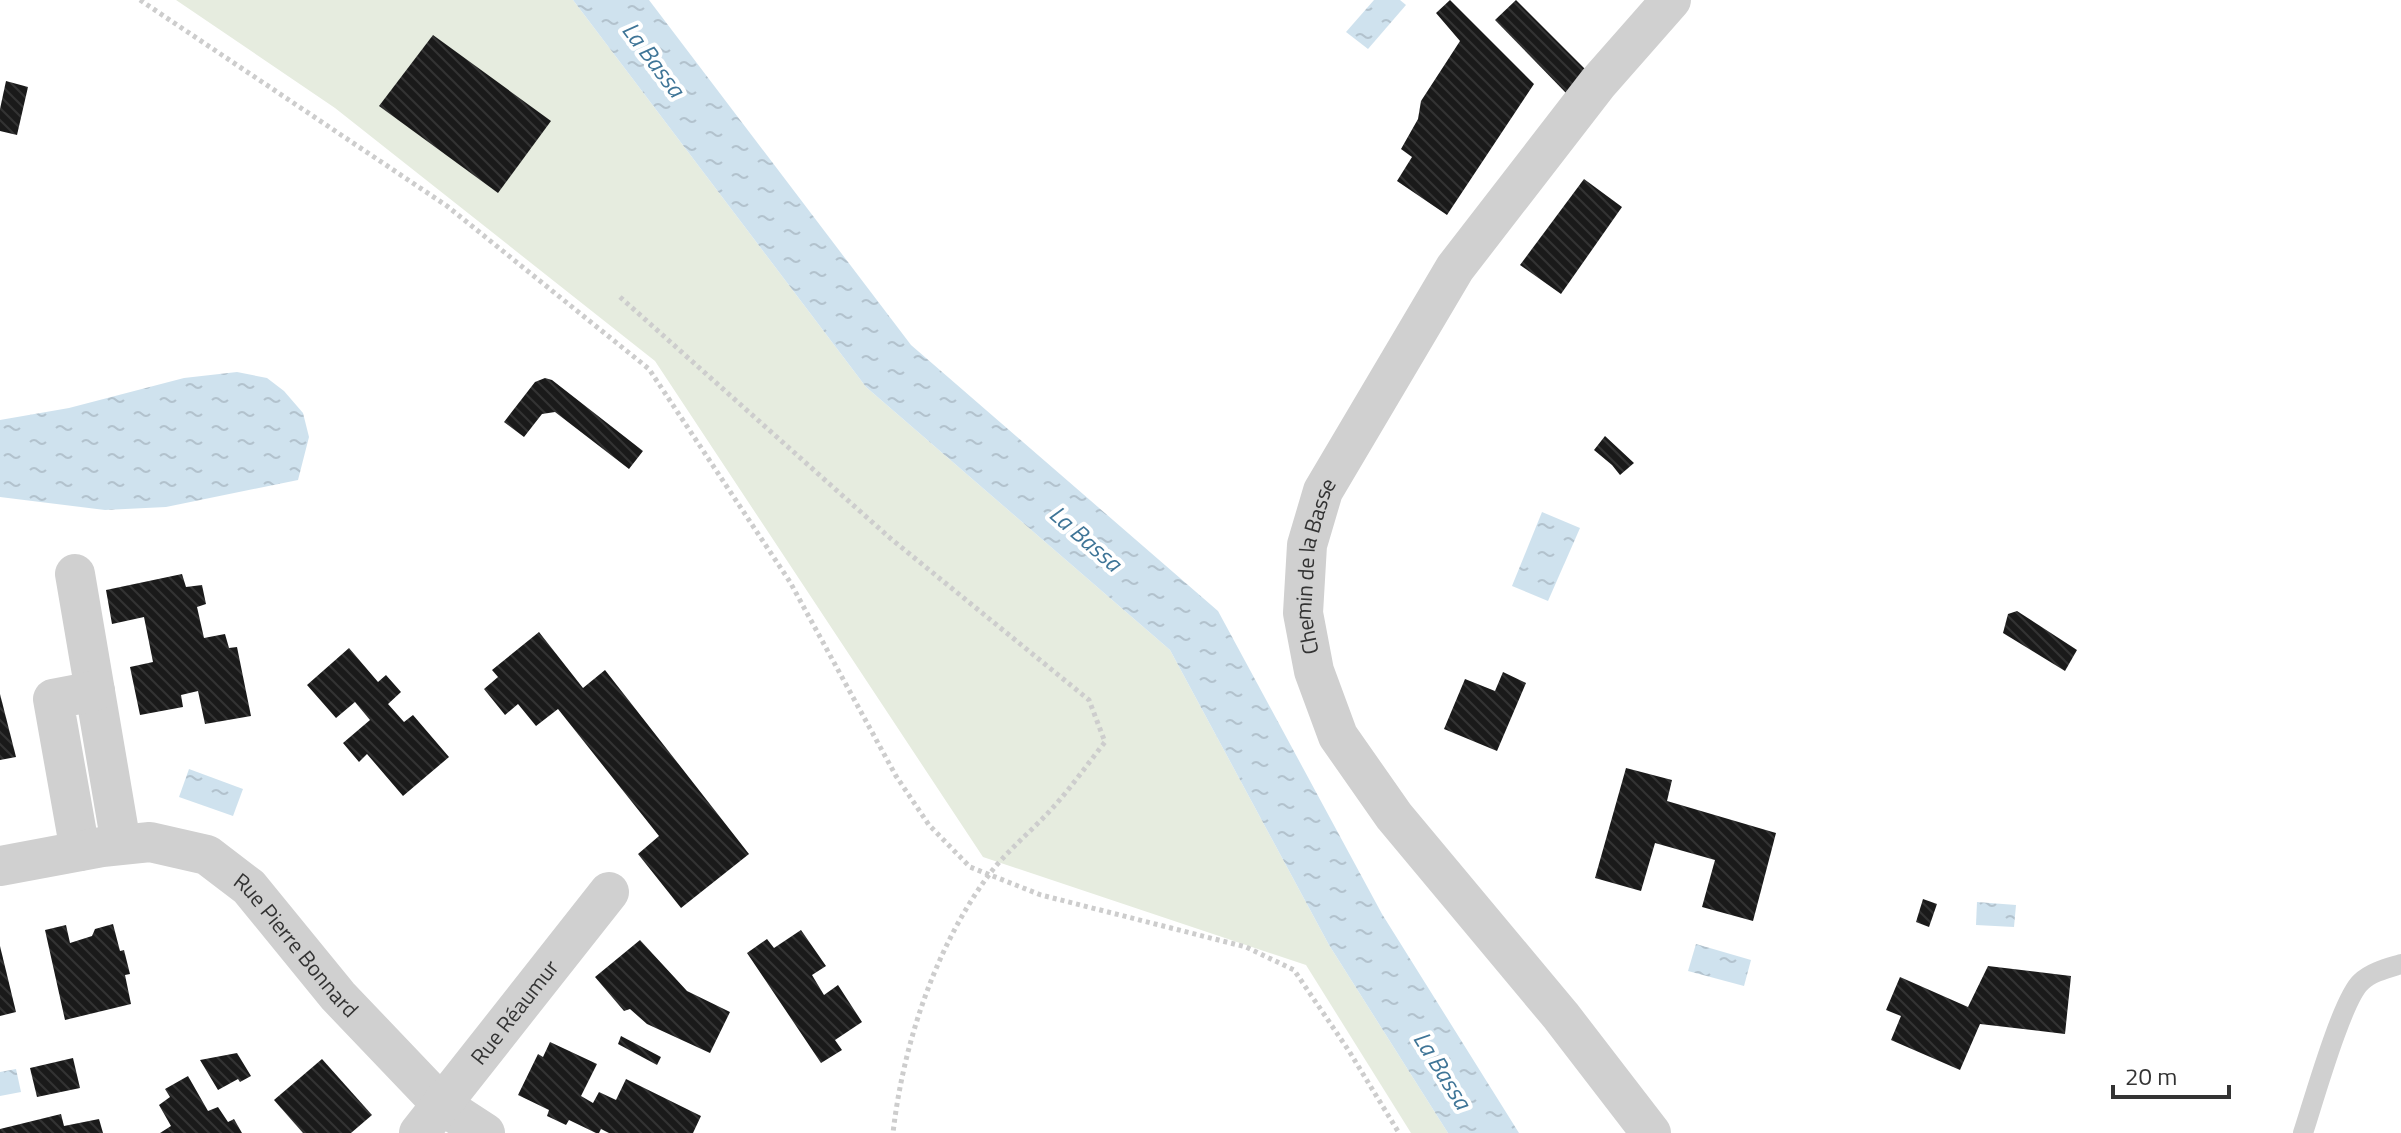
<svg xmlns="http://www.w3.org/2000/svg" width="2401" height="1133" viewBox="0 0 2401 1133" font-family="'Titillium Web',sans-serif">
  <defs>
    <pattern id="water-ripples" width="26" height="14" patternUnits="userSpaceOnUse" patternTransform="scale(2)"><rect width="26" height="14" fill="#cfe2ee"/><path d="M2 4q2-2 4 0t4 0M15 11q2-2 4 0t4 0" fill="none" stroke="#b2c2cd"/></pattern>
    <pattern id="building-back-hatch" width="6" height="6" patternUnits="userSpaceOnUse" patternTransform="scale(2)"><rect width="6" height="6" fill="#1a1a1a"/><path d="M-1 5l2 2M0 0l6 6M5-1l2 2" fill="none" stroke="#333"/></pattern>
  </defs>
  <rect width="100%" height="100%" fill="#fff"/>
  <polygon fill="#e6ecdf" points="176,0 573,0 866,387 1170,650 1329,945 1448,1133 1411,1133 1306,965 983,857 655,361 335,108"/>
  <g fill="url(#water-ripples)">
    <polygon points="573,0 649,0 911,345 1218,611 1382,914 1519,1133 1448,1133 1329,945 1170,650 866,387"/>
    <polygon points="1374,0 1400,0 1406,5 1368,49 1346,32"/>
    <polygon points="237,372 267,378 284,391 303,413 309,437 298,480 166,507 105,510 0,497 0,420 69,408 184,378"/>
    <polygon points="1542,512 1580,528 1548,601 1512,586"/>
    <polygon points="189,769 243,789 233,816 179,797"/>
    <polygon points="1977,902 2016,905 2014,927 1976,925"/>
    <polygon points="1696,944 1751,960 1744,986 1688,971"/>
    <polygon points="16,1069 21,1092 0,1096 0,1072"/>
  </g>
  <g fill="url(#building-back-hatch)">
    <polygon points="1450,0 1534,84 1447,215 1397,181 1412,157 1401,149 1418,119 1421,101 1460,41 1436,13"/>
    <polygon points="1516,0 1586,70 1566,93 1495,20"/>
    <polygon points="433,35 551,121 498,193 379,106"/>
    <polygon points="6,81 28,87 17,135 0,131 0,109"/>
    <polygon points="1584,179 1622,207 1561,294 1520,265"/>
    <polygon points="545,378 552,380 643,451 629,469 555,412 542,414 524,437 504,422 535,382"/>
    <polygon points="1605,436 1634,463 1620,475 1612,465 1594,450"/>
    <polygon points="182,574 186,587 202,585 206,604 197,607 204,638 225,634 229,648 237,647 251,716 205,724 198,691 181,695 183,707 140,715 130,667 153,662 144,617 112,624 106,590"/>
    <polygon points="2017,611 2077,650 2065,671 2003,633 2008,614"/>
    <polygon points="539,632 583,688 605,670 749,854 681,908 638,854 659,836 558,709 536,726 518,704 505,715 484,689 498,677 492,670"/>
    <polygon points="349,648 378,682 386,675 401,692 388,704 404,722 413,715 449,757 403,796 367,754 359,762 343,743 370,720 355,702 336,718 307,685"/>
    <polygon points="1503,672 1526,683 1497,751 1444,729 1465,679 1495,691"/>
    <polygon points="0,694 16,757 0,760"/>
    <polygon points="1626,768 1672,780 1667,801 1776,833 1753,921 1702,907 1715,860 1655,843 1641,891 1595,878"/>
    <polygon points="1923,899 1937,904 1929,927 1916,922"/>
    <polygon points="113,924 120,951 124,950 130,974 125,975 131,1004 65,1020 45,930 66,925 70,943 92,936 95,929"/>
    <polygon points="801,930 826,966 812,975 824,995 838,985 862,1022 835,1040 842,1050 821,1063 747,953 767,939 774,948"/>
    <polygon points="640,940 687,991 730,1012 710,1053 647,1024 630,1009 624,1011 595,977"/>
    <polygon points="0,946 16,1012 0,1016"/>
    <polygon points="1988,966 2071,976 2065,1034 1980,1024 1960,1070 1891,1040 1901,1016 1886,1010 1900,977 1968,1007"/>
    <polygon points="621,1036 661,1057 657,1065 618,1044"/>
    <polygon points="550,1042 597,1064 581,1096 593,1103 599,1092 616,1100 626,1079 701,1116 693,1133 609,1133 601,1129 599,1133 596,1133 569,1120 566,1125 547,1116 549,1110 518,1095 538,1054 543,1057"/>
    <polygon points="237,1053 251,1076 240,1082 238,1079 218,1090 200,1060"/>
    <polygon points="73,1058 80,1088 37,1097 30,1068"/>
    <polygon points="322,1059 372,1115 351,1133 303,1133 274,1100"/>
    <polygon points="188,1076 208,1111 218,1107 228,1122 234,1119 242,1133 160,1133 171,1126 159,1105 170,1097 165,1089"/>
    <polygon points="61,1114 64,1126 99,1119 103,1133 0,1133 0,1129"/>
  </g>
  <g fill="none" stroke-linecap="round" stroke-linejoin="round">
    <g stroke="#cdcdcd" stroke-width="5" stroke-dasharray="4 4" stroke-linecap="butt">
      <polyline points="140,0 447,206 649,369 790,582 896,776 929,825 970,867 1041,895 1246,947 1294,970 1349,1051 1399,1133"/>
      <path d="M620,297L890,538L1089,700L1105,742C1086,766 1068,792 1047,814C1028,834 1004,854 988,876C935,948 903,1045 893,1133"/>
    </g>
    <path stroke="#d0d0d0" stroke-width="20" d="M2303,1133C2313,1103 2342,999 2361,982C2371,972 2388,968 2401,964"/>
    <g stroke="#d0d0d0" stroke-width="40">
      <polyline points="75,574 121,844"/>
      <polyline points="80,851 53,699 95,691"/>
      <path id="s1" d="M0,866L102,847L150,842L207,855L249,887L338,996L442,1105L485,1133"/>
      <path id="s2" d="M419,1133L609,892"/>
      <path id="s3" d="M1651,1133L1561,1016L1394,816L1338,736L1314,671L1303,613L1307,545L1323,491L1455,268L1598,83L1671,0"/>
    </g>
  </g>
  <g text-anchor="middle" dominant-baseline="central" stroke-width="8" stroke-linejoin="round" paint-order="stroke">
    <g font-size="22" fill="#333" stroke="#fff">
      <text stroke="none"><textPath href="#s3" startOffset="682">Chemin de la Basse</textPath></text>
      <text stroke="none"><textPath href="#s1" startOffset="338">Rue Pierre Bonnard</textPath></text>
      <text stroke="none"><textPath href="#s2" startOffset="154">Rue Réaumur</textPath></text>
    </g>
    <g font-size="24" font-style="italic" fill="#3f7597" stroke="#fff">
      <text transform="translate(654 59) rotate(53)">La Bassa</text>
      <text transform="translate(1086 538) rotate(41)">La Bassa</text>
      <text transform="translate(1443 1070) rotate(58)">La Bassa</text>
    </g>
  </g>
  <path d="M2113 1085v12h116v-12" fill="none" stroke="#333333" stroke-width="4"/>
  <text x="2125" y="1085" font-size="24" fill="#333333" stroke="#ffffff" stroke-width="6" paint-order="stroke">20 m</text>
</svg>
